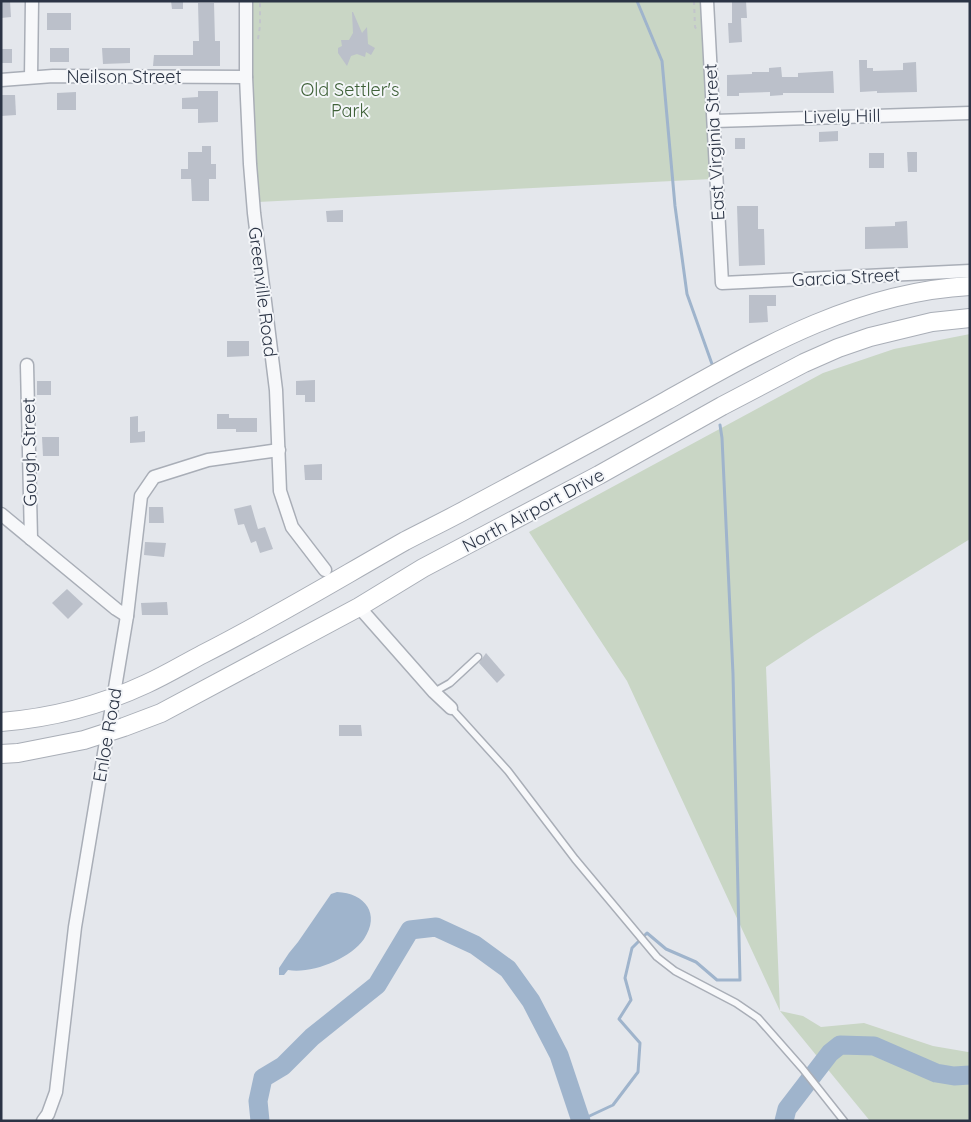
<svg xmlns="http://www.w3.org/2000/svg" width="971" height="1122" viewBox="0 0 971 1122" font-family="Quicksand,sans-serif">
  <rect width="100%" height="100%" fill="#e4e7ec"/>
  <g fill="#c9d6c5">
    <polygon points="252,1 702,1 712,179 258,202 252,96"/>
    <polygon points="970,334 970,539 816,634 766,667 780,1011 803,1016 821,1027 864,1023 933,1046 968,1052 970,1051 970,1121 870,1121 780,1011 627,681 529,532 823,373 894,349"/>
  </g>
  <path fill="#9fb4cc" d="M337,892C365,893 381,914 364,939C350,959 312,974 288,970L284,975H279V968L289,953L298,942L331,894Z"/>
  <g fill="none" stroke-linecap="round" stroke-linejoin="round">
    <g stroke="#9fb4cc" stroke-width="3">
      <polyline points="637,1 662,61 675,206 687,294 712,364"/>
      <polyline points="581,1120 613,1105 638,1072 640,1043 619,1019 631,1000 625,978 632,948 647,933 666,949 696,962 717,980 740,980 733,674 722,438 720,425"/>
    </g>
    <g stroke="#9fb4cc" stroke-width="19">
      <polyline points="260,1121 258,1101 263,1078 283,1066 312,1037 377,985 410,930 436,927 475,945 508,969 531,1001 559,1055 581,1121"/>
      <polyline points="784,1121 787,1109 830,1053 840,1045 874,1046 936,1073 954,1076 970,1075"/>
    </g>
  </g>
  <g fill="#bbc0ca">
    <polygon points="10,1 11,17 1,18 1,2"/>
    <polygon points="171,1 183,1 183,9 172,9"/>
    <polygon points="732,1 746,1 747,18 741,18 742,42 729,43 728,23 732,23"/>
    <polygon points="198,3 214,3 215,41 220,41 220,66 153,66 154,55 193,55 193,41 199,41"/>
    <polygon points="352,12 353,12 362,33 367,27 368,44 375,48 371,55 366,52 365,57 357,54 351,56 347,66 338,53 338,48 342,46 341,40 349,40 353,33"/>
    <rect x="47" y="13" width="24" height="17"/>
    <rect x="50" y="48" width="19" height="14"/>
    <polygon points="102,48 130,48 130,63 103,64"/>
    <rect x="1" y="49" width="11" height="14"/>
    <polygon points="859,60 867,60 867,68 873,68 873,71 903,70 903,63 916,62 917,92 877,93 877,91 860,92"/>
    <polygon points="781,67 782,77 798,77 798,73 833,71 834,93 783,93 783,95 770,96 770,92 739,93 739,96 727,96 727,75 752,74 752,72 769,72 769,68"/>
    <polygon points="198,91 218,91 218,122 198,123 198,109 182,109 182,98 198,97"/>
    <polygon points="76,92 76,110 57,110 57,93"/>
    <polygon points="1,95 15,95 16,115 1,116"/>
    <polygon points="838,131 838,141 819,142 819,132"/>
    <rect x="735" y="138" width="10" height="11"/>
    <polygon points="202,146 211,146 211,164 216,164 216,179 209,179 209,201 192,201 191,179 181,179 181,169 188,169 188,152 202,152"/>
    <polygon points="907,152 917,152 917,172 908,172"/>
    <rect x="869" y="153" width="15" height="15"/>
    <polygon points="737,206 758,206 758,229 764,229 765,265 739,266"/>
    <polygon points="343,210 343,222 327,222 326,211"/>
    <polygon points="907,221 908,248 865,249 865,227 895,226 895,222"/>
    <polygon points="749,295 776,295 776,306 767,306 768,322 749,323"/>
    <polygon points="227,341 249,341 249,356 227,357"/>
    <polygon points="315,380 315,402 305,402 305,395 296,395 296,381"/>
    <rect x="37" y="381" width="14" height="14"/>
    <polygon points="217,414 229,414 229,418 257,418 257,432 236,432 236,429 217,429"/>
    <polygon points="138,416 138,432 145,431 145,442 130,443 130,417"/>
    <polygon points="42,437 59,437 59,456 43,456"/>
    <polygon points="322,464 322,480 305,480 304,465"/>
    <polygon points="251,505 258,529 265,527 273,549 260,553 256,541 251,543 244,524 238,525 234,509"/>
    <polygon points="149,507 163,507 164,523 149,523"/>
    <polygon points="145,542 166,543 164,557 144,555"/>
    <polygon points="67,589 83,604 68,619 52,603"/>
    <polygon points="167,602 168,615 142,615 141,603"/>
    <polygon points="486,653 505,675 497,683 479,663"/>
    <polygon points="339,725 361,725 362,736 339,736"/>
  </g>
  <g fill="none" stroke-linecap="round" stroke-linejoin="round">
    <g stroke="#a9aeb7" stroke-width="9">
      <g id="lane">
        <polyline points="434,692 450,683 478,657"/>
        <polyline points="451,708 508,771 575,859 657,957 675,971 736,1003 758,1018 802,1068 844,1121"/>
      </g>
    </g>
    <g stroke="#a9aeb7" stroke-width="15">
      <g id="street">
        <polyline points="246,1 246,77 250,164 254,213 276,390 280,491 292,527 325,570"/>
        <polyline points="707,1 722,283 970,271"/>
        <polyline points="31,77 32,1"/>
        <polyline points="1,80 53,76 246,77"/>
        <polyline points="714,121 970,113"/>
        <polyline points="27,365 31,539"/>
        <polyline points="1,514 116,609 127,616"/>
        <polyline points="359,607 434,692 451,708"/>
        <polyline points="43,1121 48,1114 56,1092 75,927 127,616 141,496 154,477 208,460 279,450"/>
      </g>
    </g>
    <g stroke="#a9aeb7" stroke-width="20">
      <g id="secondary">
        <path d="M1,722C51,718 101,705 146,684C166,675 184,664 203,654C272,619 338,579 405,541C426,530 447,520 467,509C534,473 600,438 666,401C762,347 857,292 970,286"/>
        <polyline points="1,754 18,753 84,740 124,727 161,713 359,607 423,568 599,475 722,406 804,363 838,348 870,337 932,322 970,318"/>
      </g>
    </g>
    <g stroke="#c2c5cb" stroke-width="2" stroke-dasharray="4 4" stroke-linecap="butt">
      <polyline points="694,1 695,27 697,30"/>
      <polyline points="258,39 260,26 260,1"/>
    </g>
    <use href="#lane" stroke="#f7f8fa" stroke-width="6"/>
    <use href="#street" stroke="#f7f8fa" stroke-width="12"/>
    <use href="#secondary" stroke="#fff" stroke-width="18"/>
  </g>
  <g text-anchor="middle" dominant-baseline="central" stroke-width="4" stroke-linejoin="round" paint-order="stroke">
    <g font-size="18" fill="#2b3445" stroke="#f4f6f9">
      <text x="124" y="76">Neilson Street</text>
      <text transform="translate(842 116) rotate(-1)">Lively Hill</text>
      <text transform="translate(714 142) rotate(-93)">East Virginia Street</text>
      <text transform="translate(846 277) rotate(-3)">Garcia Street</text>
      <text transform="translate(263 292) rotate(83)">Greenville Road</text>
      <text transform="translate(29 452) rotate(-91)">Gough Street</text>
      <text transform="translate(533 510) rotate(-28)">North Airport Drive</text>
      <text transform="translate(107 735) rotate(-80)">Enloe Road</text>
    </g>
    <g font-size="18" fill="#3f6138" stroke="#f4f6f9">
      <text x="350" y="89">Old Settler's<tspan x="350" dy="21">Park</tspan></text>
    </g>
  </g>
  <rect width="971" height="1122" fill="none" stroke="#2b3445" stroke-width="5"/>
</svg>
